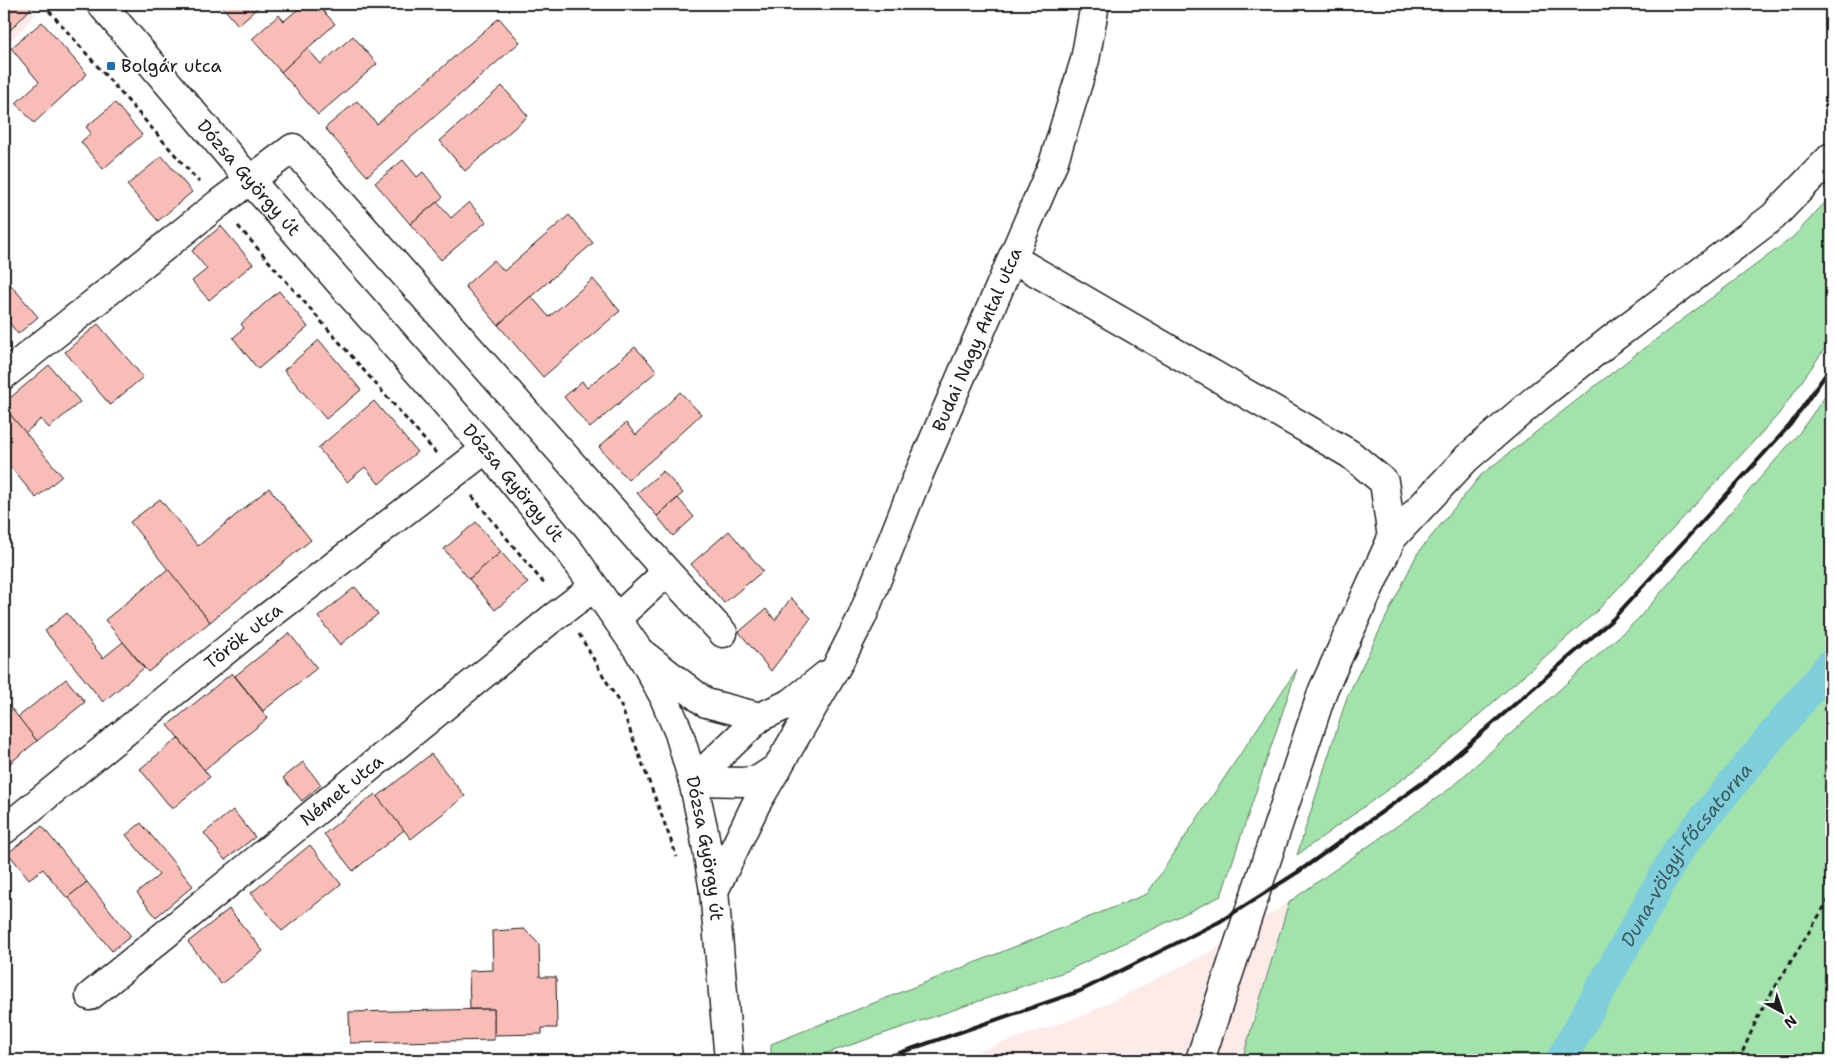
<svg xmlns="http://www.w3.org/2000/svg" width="1835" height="1064" viewBox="0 0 1835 1064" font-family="'Shantell Sans',sans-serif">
  <rect width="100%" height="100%" fill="#fff"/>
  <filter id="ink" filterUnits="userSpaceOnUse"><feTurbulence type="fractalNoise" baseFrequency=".02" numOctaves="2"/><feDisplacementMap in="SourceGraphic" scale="10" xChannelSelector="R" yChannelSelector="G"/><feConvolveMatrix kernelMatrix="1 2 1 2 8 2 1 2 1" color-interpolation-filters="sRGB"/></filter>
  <g filter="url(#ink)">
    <g fill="#fdebe9">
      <polygon points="4,4 27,4 36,14 4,48"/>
      <polygon points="1289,902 1242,1060 951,1060 1082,1016 1210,952"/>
    </g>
    <g fill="#a2e2ab" stroke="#5f7f64">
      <polygon points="1831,196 1831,340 1778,415 1598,610 1422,765 1297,855 1347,697 1417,554 1481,475 1631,358 1793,237"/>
      <polygon points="1831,388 1831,1060 1242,1060 1289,902 1448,790 1637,620 1799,433"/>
      <polygon points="1297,669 1221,896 1067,971 807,1060 771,1060 771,1044 1147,894"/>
    </g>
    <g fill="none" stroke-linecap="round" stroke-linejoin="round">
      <path stroke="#7fcedc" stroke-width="31" id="s1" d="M1561,1060L1679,849L1831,664"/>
    </g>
    <g fill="#f9bdb7" stroke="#1c1c1c">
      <polygon points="4,4 27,4 31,8 4,37"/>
      <polygon points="220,4 262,4 238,25"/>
      <polygon points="304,4 317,4 335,24 281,72 252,39 279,15 284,21"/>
      <polygon points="499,18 520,42 367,176 325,128 357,101 377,124"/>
      <polygon points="42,22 87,74 34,123 16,103 39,82 11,48"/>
      <polygon points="353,36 377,64 318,115 281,72 307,48 321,64"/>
      <polygon points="502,86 528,116 465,171 440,141"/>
      <polygon points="115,103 142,135 103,169 81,142 91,133 86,127"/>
      <polygon points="162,156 192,192 158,221 127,185"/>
      <polygon points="403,160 417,177 423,172 443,197 410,224 375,183"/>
      <polygon points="437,202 451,218 469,202 486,222 441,260 410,224"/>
      <polygon points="569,215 593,243 498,325 465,286 494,260 504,271"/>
      <polygon points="221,226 253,264 209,300 192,281 207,269 192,251"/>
      <polygon points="593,279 620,311 543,377 498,325 531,296 549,317"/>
      <polygon points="11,285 38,317 18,334 4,316 4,291"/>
      <polygon points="279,291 308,327 258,369 233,338 244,328 241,324"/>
      <polygon points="98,324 143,377 110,405 65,352"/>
      <polygon points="319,340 361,390 326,419 284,370"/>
      <polygon points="635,347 657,371 590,428 564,397 582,381 587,388"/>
      <polygon points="49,365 80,402 49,428 41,419 25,433 4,407 4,403"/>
      <polygon points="680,392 701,414 655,457 628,480 599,447 626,423 636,435"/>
      <polygon points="374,401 417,452 379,484 365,467 347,482 318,448"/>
      <polygon points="4,407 62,476 36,498 4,459"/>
      <polygon points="663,471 683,493 657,516 637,493"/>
      <polygon points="269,488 311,540 210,622 130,522 160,499 198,546"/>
      <polygon points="678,498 694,517 673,536 657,516"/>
      <polygon points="476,522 501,552 469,579 444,549"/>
      <polygon points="729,531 763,571 724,603 691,564"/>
      <polygon points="501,552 528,583 495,610 469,579"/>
      <polygon points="168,569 210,622 148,672 105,620"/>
      <polygon points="355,587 378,614 340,645 318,617"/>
      <polygon points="791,598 811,618 771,671 739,632 766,609 775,620"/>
      <polygon points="67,613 103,658 123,642 144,668 103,702 45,631"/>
      <polygon points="289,633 317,668 263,711 235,676"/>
      <polygon points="232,673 268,718 204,770 168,725"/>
      <polygon points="66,679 85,702 37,741 18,717"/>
      <polygon points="12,709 37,741 4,768 4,716"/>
      <polygon points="178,738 210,777 172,809 140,769"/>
      <polygon points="431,754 465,796 411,839 377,797"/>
      <polygon points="303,762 321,785 302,801 283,778"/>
      <polygon points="375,794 404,830 353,871 324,834"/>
      <polygon points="233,810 255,837 225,860 204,833"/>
      <polygon points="141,823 193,886 156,917 137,893 159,875 126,835"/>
      <polygon points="42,826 87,882 67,898 43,869 29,879 8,853"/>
      <polygon points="310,845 341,884 282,931 251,893"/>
      <polygon points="87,882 131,936 112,951 68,897"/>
      <polygon points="229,909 263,951 221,984 188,942"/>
      <polygon points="524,929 539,944 540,977 556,977 557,1028 542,1028 542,1034 494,1035 494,1009 470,1009 469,971 493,970 492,931"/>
      <polygon points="494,1009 494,1040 350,1043 349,1012"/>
    </g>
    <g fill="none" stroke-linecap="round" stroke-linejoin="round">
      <g stroke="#1c1c1c" stroke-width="31">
        <g id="minor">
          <polyline points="1012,258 1350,454 1384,482 1392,538"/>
          <polyline points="4,375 218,204 293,148 667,572 723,633"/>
          <polyline points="617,618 667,572"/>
          <polyline points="639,651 706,703 760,717 791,703 826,675"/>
          <polyline points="693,781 760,717"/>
          <polyline points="693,781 743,782 758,780 778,767"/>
          <path id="s2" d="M4,830L257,625L486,449"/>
          <path id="s3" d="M714,891L756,804L837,666L862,617L915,483L1053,164L1085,60L1095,4"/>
          <path id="s4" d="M90,996L550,620L594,587"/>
        </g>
      </g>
      <g stroke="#1c1c1c" stroke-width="31">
        <g id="major">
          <path id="s5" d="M101,4L249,179L486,449L571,553L639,651L663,695L679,733L693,781L704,832L714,891L729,1060"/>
          <polyline points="1200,1060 1323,690 1392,538 1467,458 1537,398 1613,338 1773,217 1831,157"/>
        </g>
      </g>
      <g stroke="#1c1c1c" stroke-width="3" stroke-dasharray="5 4" stroke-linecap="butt">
        <polyline points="43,4 199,182"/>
        <polyline points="238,226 436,453"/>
        <polyline points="472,496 546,586"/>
        <polyline points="579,634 621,706 677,857"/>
        <polyline points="1739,1060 1760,1012 1831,896"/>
      </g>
      <use href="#minor" stroke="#fff" stroke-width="28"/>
      <use href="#major" stroke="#fff" stroke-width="28"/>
      <polyline stroke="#1c1c1c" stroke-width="4" points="879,1060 1080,991 1219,922 1298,872 1432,776 1613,619 1790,425 1831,367"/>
    </g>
  </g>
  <rect fill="#1f6fb2" stroke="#fff" stroke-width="2" x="106" y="61" width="10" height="10" rx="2.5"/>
  <g text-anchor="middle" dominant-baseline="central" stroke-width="4" stroke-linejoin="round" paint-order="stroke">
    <g font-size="18" fill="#1c1c1c" stroke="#fff" text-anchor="start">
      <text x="121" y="66">Bolgár utca</text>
    </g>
    <g font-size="18" fill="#1c1c1c" stroke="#fff">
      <text stroke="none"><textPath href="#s5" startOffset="228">Dózsa György út</textPath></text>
      <text stroke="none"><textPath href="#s3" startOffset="612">Budai Nagy Antal utca</textPath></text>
      <text stroke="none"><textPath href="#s5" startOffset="632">Dózsa György út</textPath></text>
      <text stroke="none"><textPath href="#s2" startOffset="308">Török utca</textPath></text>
      <text stroke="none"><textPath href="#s4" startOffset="325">Német utca</textPath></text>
      <text stroke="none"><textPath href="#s5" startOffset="1052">Dózsa György út</textPath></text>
    </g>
    <g font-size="19" font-style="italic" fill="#3f5a5f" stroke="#fff">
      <text stroke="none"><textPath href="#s1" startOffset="241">Duna-völgyi-főcsatorna</textPath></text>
    </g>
  </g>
  <rect width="1835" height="1064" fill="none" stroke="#fff" stroke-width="20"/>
  <rect x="10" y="10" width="1815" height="1044" fill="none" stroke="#1c1c1c" stroke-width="2" filter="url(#ink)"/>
  <g transform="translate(1782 1012) rotate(140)" stroke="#ffffff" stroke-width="4" paint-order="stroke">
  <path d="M0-4L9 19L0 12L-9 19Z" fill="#1c1c1c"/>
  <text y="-8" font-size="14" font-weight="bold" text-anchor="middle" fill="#1c1c1c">N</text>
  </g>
</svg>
